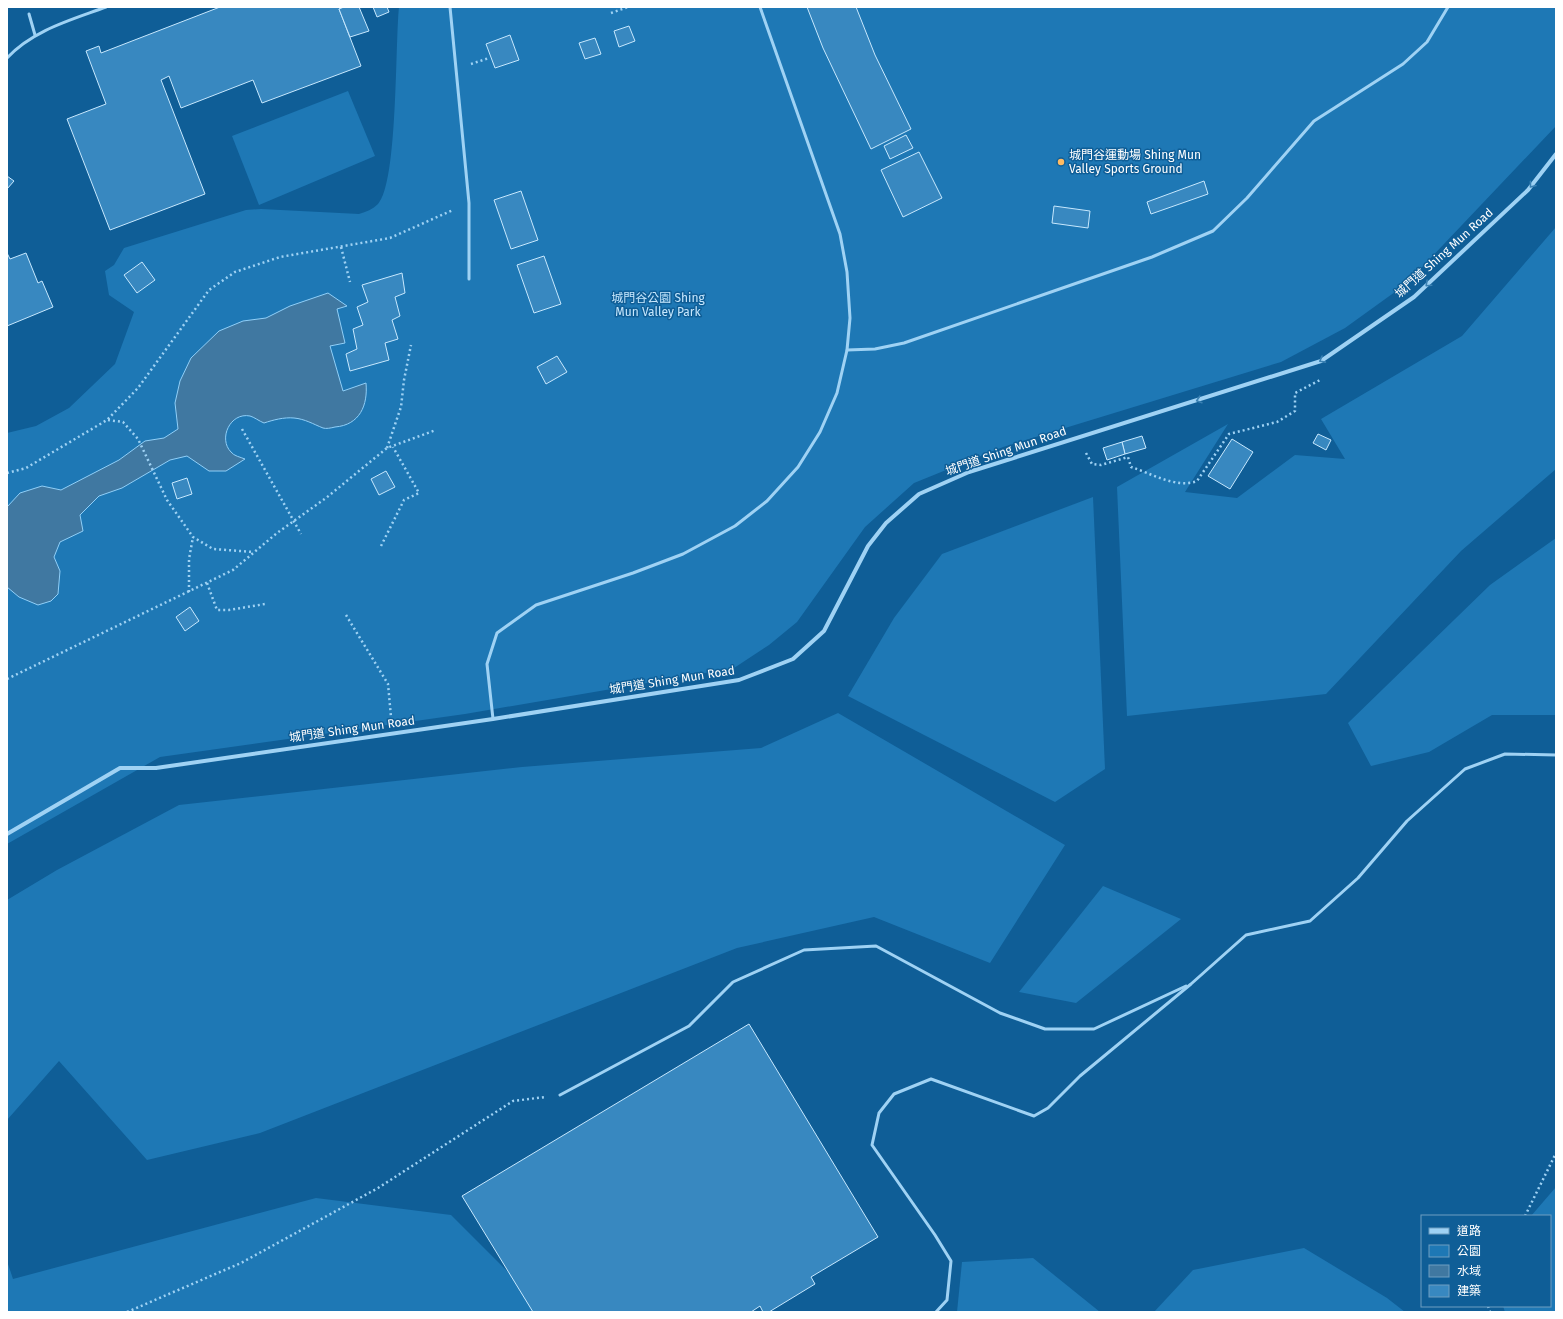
<svg xmlns="http://www.w3.org/2000/svg" width="1563" height="1319" viewBox="0 0 1563 1319" font-family="'Fira Sans','Noto Sans TC',sans-serif">
  <rect width="100%" height="100%" fill="#0f5e97"/>
  <g fill="#1e78b5">
    <path d="M399,7H1556V126L1406,284L1345,328L1281,362L1003,447L914,483L865,527L797,622L769,645L734,668L465,714L160,757L7,844V433L36,426L69,408L115,364L134,312L109,295L105,271L114,265L124,248L246,210L261,209L359,214C366,212 373,209 378,204C398,182 395,44 399,7Z"/>
    <polygon points="348,91 375,156 259,205 232,136"/>
    <polygon points="1556,227 1556,469 1461,551 1326,694 1127,716 1117,487 1228,424 1185,492 1237,498 1295,455 1345,459 1321,419 1462,336"/>
    <polygon points="1093,497 1105,769 1055,802 848,696 894,618 942,554"/>
    <polygon points="1556,538 1556,715 1492,715 1429,752 1371,766 1348,723 1490,585"/>
    <polygon points="838,713 1065,845 990,963 874,917 737,948 260,1133 147,1160 59,1061 7,1120 7,900 57,870 179,805 522,767 761,748"/>
    <polygon points="1103,886 1181,919 1076,1003 1019,992"/>
    <polygon points="1556,1187 1556,1312 1505,1312 1503,1306 1550,1306 1550,1216 1531,1216"/>
    <polygon points="316,1198 451,1215 548,1312 7,1312 7,1261 13,1279"/>
    <polygon points="1304,1248 1387,1298 1405,1312 1154,1312 1193,1270"/>
    <polygon points="1033,1258 1100,1312 957,1312 962,1262"/>
  </g>
  <path fill="#4078a1" stroke="#90cff8" d="M328,293L347,306L337,309L345,343L330,346L343,391L366,383C368,405 360,425 335,427C331,428 326,429 323,428C313,424 305,419 294,418C284,417 273,420 264,423C259,421 254,417 250,416C230,412 218,439 231,452C234,456 240,457 245,459L226,471H209L187,456L170,460L122,488L99,496L80,515L83,531L60,542L54,557L60,571L58,594L51,601L38,605L19,597L7,587V507L20,493L42,486L61,490L119,460L145,441L164,438L178,429L175,403L180,381L191,358L219,331L243,321L266,318L290,306Z"/>
  <g fill="#3888c0" stroke="#c7e8fe">
    <polygon points="220,7 344,7 339,9 361,66 262,103 253,80 181,108 169,76 161,80 205,194 110,230 67,119 106,104 86,51 99,46 101,53"/>
    <polygon points="344,7 359,7 369,31 350,37 339,9"/>
    <polygon points="373,7 387,7 389,12 377,17"/>
    <polygon points="807,7 856,7 875,55 911,129 871,149 823,48"/>
    <polygon points="629,26 635,41 619,47 614,31"/>
    <polygon points="510,35 519,60 495,68 486,44"/>
    <polygon points="595,38 601,54 585,59 579,43"/>
    <polygon points="906,135 913,148 890,159 884,146"/>
    <polygon points="919,152 942,198 903,217 881,170"/>
    <polygon points="7,176 14,181 7,189"/>
    <polygon points="1204,181 1208,194 1151,214 1147,202"/>
    <polygon points="521,191 538,240 511,249 494,200"/>
    <polygon points="1054,206 1090,211 1088,228 1052,223"/>
    <polygon points="7,253 10,259 26,253 38,283 42,281 53,307 7,326"/>
    <polygon points="544,256 561,304 534,313 517,265"/>
    <polygon points="142,262 155,280 137,293 124,275"/>
    <polygon points="402,273 405,293 395,297 400,316 392,320 398,339 385,343 389,360 350,371 346,354 357,349 353,329 363,325 357,307 368,302 362,285"/>
    <polygon points="557,356 567,372 546,384 537,367"/>
    <polygon points="1318,434 1331,440 1326,450 1313,443"/>
    <polygon points="1142,436 1146,448 1125,454 1122,442"/>
    <polygon points="1232,439 1253,452 1230,489 1208,476"/>
    <polygon points="1122,442 1125,454 1107,460 1103,448"/>
    <polygon points="386,471 395,487 379,495 371,479"/>
    <polygon points="187,478 192,494 177,499 172,483"/>
    <polygon points="190,607 199,621 185,631 176,617"/>
    <polygon points="749,1024 878,1237 811,1277 815,1284 769,1312 763,1312 760,1306 751,1312 533,1312 462,1196"/>
  </g>
  <g fill="none" stroke-linecap="round" stroke-linejoin="round">
    <g stroke="#9fd2f4" stroke-width="2.5" stroke-dasharray="2 3" stroke-linecap="butt">
      <polyline points="611,13 628,7"/>
      <polyline points="471,64 489,58"/>
      <polyline points="341,247 350,282"/>
      <polyline points="108,420 123,422 138,439 167,500 193,537 213,549 254,552"/>
      <polyline points="242,429 301,534"/>
      <polyline points="387,448 401,407 404,380 411,345"/>
      <path d="M1086,453L1092,464L1101,465L1128,457L1131,467C1150,473 1177,489 1197,481L1229,434L1277,422L1295,411V393L1320,380"/>
      <polyline points="7,473 26,468 107,420 138,388 209,290 235,272 280,257 390,238 453,210"/>
      <polyline points="381,546 404,500 419,493 393,447"/>
      <polyline points="207,583 217,610 229,610 265,604"/>
      <polyline points="189,592 189,559 193,537"/>
      <polyline points="346,615 388,684 391,717"/>
      <polyline points="7,679 233,570 277,533 326,498 387,448 436,430"/>
      <polyline points="1525,1216 1556,1153"/>
      <polyline points="1488,1306 1490,1312"/>
      <polyline points="127,1312 241,1263 378,1188 513,1101 545,1097"/>
    </g>
    <g stroke="#9fd2f4" stroke-width="3">
      <polyline points="450,7 469,203 469,279"/>
      <polyline points="29,14 35,35"/>
      <path d="M7,58C33,30 71,20 106,7"/>
      <polyline points="847,350 875,349 904,343 1152,257 1213,231 1247,198 1314,121 1403,64 1427,42 1448,7"/>
      <polyline points="493,719 487,664 497,633 536,605 633,573 683,554 735,526 767,501 798,467 820,432 837,393 847,350 850,318 847,272 840,234 760,7"/>
      <polyline points="560,1095 689,1026 733,982 804,950 876,946 1000,1013 1045,1029 1094,1029 1186,986"/>
      <polyline points="936,1312 947,1300 951,1261 935,1235 872,1145 879,1113 894,1094 931,1079 1034,1116 1048,1108 1080,1076 1191,984 1246,935 1310,921 1358,878 1407,821 1465,769 1505,754 1556,755"/>
    </g>
    <polyline stroke="#9fd2f4" stroke-width="4" points="7,834 120,768 156,768 493,719 739,680 793,659 824,631 868,546 886,523 919,494 969,472 1321,361 1414,297 1528,190 1556,154"/>
  </g>
  <defs><path id="oneway-chevron" d="M-2-3.5L2.5 0L-2 3.5" fill="none" stroke-width="1.6" stroke-linecap="round" stroke-linejoin="round"/></defs>
  <g stroke="#3a81b3">
    <use href="#oneway-chevron" transform="translate(1532 185) rotate(128)"/>
    <use href="#oneway-chevron" transform="translate(1428 284) rotate(137)"/>
    <use href="#oneway-chevron" transform="translate(1322 360) rotate(151)"/>
    <use href="#oneway-chevron" transform="translate(1199 400) rotate(163)"/>
  </g>
  <circle fill="#ffbb62" stroke="#0f5e97" stroke-width="1.5" cx="1061" cy="162" r="4"/>
  <g text-anchor="middle" dominant-baseline="central" stroke-width="3" stroke-linejoin="round" paint-order="stroke">
    <g font-size="12" fill="#fff" stroke="#0f5e97" text-anchor="start">
      <text x="1069" y="155">城門谷運動場 Shing Mun<tspan x="1069" dy="14">Valley Sports Ground</tspan></text>
    </g>
    <g font-size="12" fill="#fff" stroke="#0f5e97">
      <text transform="translate(1444 253) rotate(-42)">城門道 Shing Mun Road</text>
      <text transform="translate(1006 451) rotate(-19)">城門道 Shing Mun Road</text>
      <text transform="translate(672 680) rotate(-9)">城門道 Shing Mun Road</text>
      <text transform="translate(352 729) rotate(-8)">城門道 Shing Mun Road</text>
    </g>
    <g font-size="12" fill="#c7e8fe" stroke="#0f5e97">
      <text x="658" y="298">城門谷公園 Shing<tspan x="658" dy="14">Mun Valley Park</tspan></text>
    </g>
  </g>
  <rect width="1563" height="1319" fill="none" stroke="#ffffff" stroke-width="16"/>
  <rect x="1421" y="1215" width="130" height="92" fill="#0f5e97" stroke="#6f9ec1"/>
  <rect x="1429" y="1228" width="20" height="6" fill="#9fd2f4" stroke="#6f9ec1"/>
  <text x="1457" y="1235" font-size="12" fill="#ffffff">道路</text>
  <rect x="1429" y="1245" width="20" height="12" fill="#1e78b5" stroke="#6f9ec1"/>
  <text x="1457" y="1255" font-size="12" fill="#ffffff">公園</text>
  <rect x="1429" y="1265" width="20" height="12" fill="#4078a1" stroke="#6f9ec1"/>
  <text x="1457" y="1275" font-size="12" fill="#ffffff">水域</text>
  <rect x="1429" y="1285" width="20" height="12" fill="#3888c0" stroke="#6f9ec1"/>
  <text x="1457" y="1295" font-size="12" fill="#ffffff">建築</text>
</svg>
